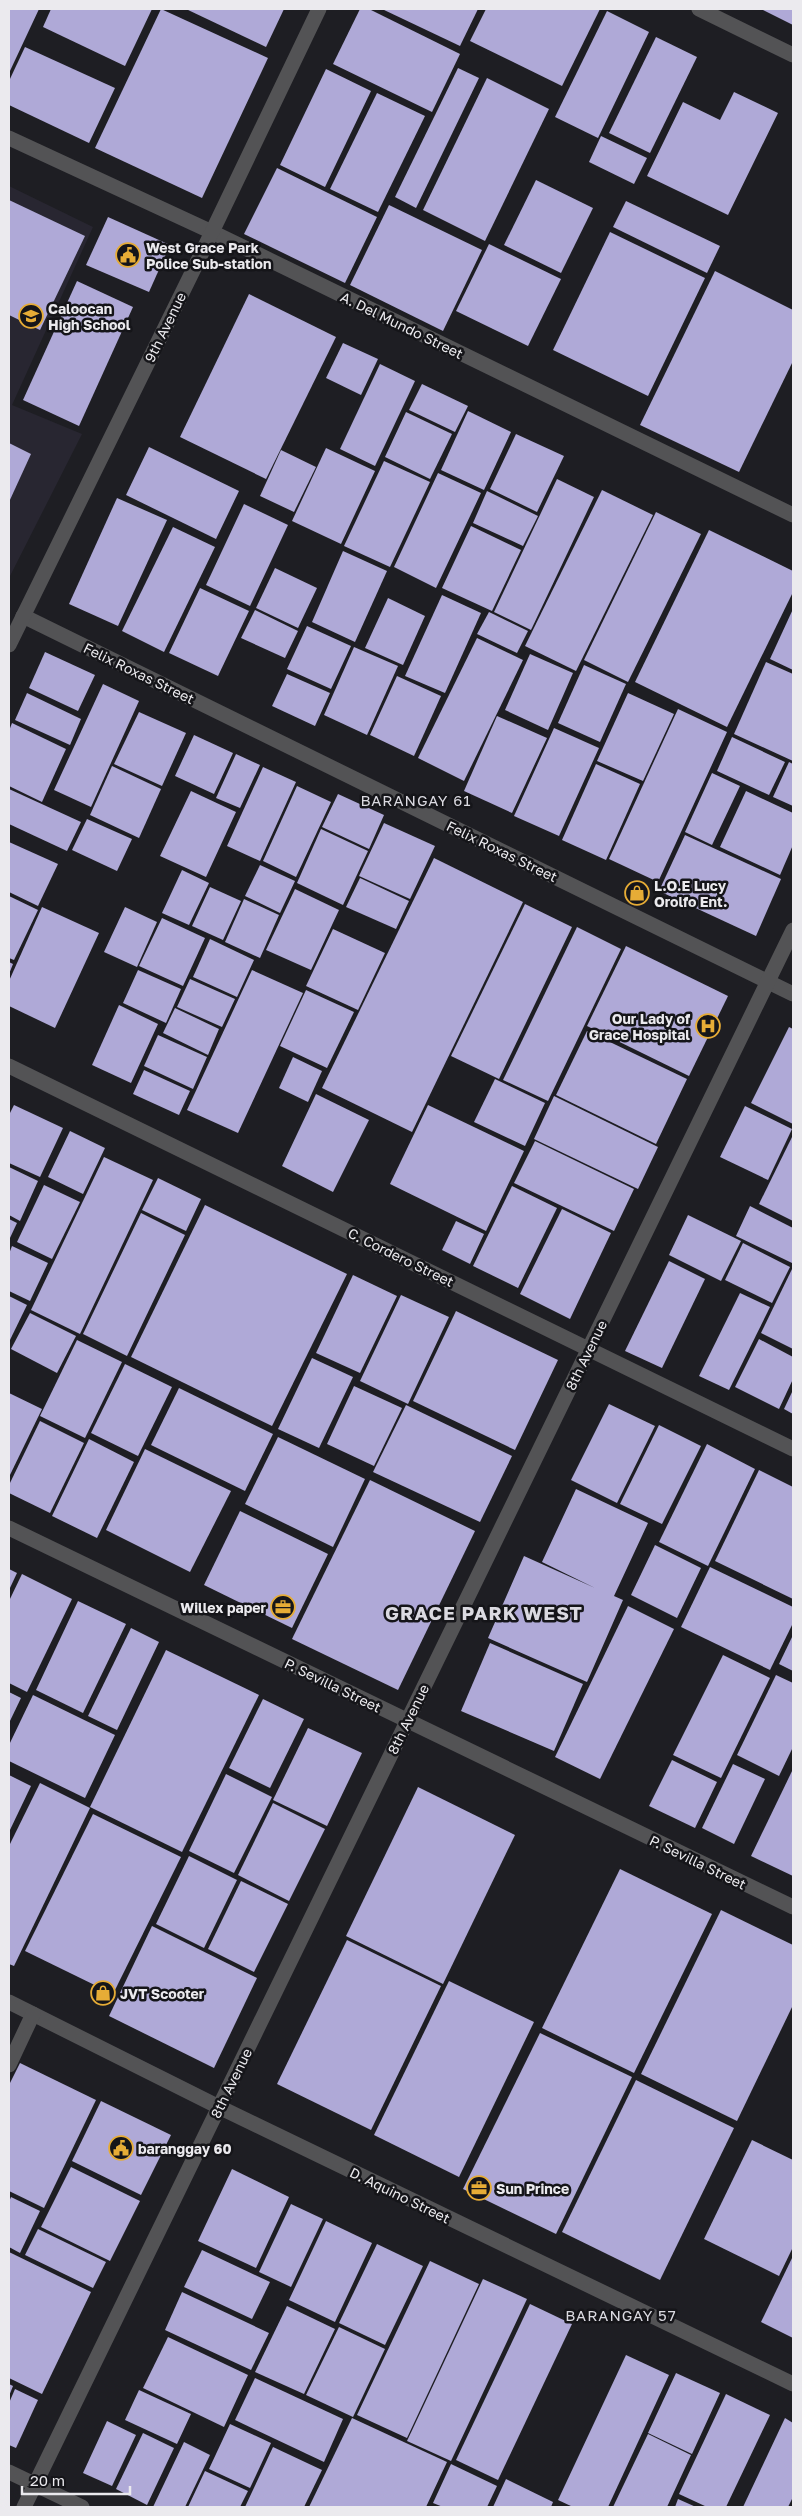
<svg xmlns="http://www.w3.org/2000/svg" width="802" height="2516" viewBox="0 0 802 2516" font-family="'Golos Text',sans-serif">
  <rect width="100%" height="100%" fill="#1e1e23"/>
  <polygon fill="#282631" points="9,186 93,227 12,405 82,434 9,578"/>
  <g fill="#afa9d7">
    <polygon points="9,9 39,9 9,73"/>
    <polygon points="51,9 152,9 125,66 43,27"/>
    <polygon points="161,9 268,58 202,198 95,148"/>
    <polygon points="186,9 284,9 266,47"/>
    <polygon points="360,9 369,9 460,54 432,112 333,64"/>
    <polygon points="382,9 478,9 460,46"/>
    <polygon points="486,9 600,9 562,86 470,41"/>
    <polygon points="761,9 793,9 793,25"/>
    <polygon points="607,11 649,32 598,138 555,117"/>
    <polygon points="656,37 697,57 650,153 609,133"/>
    <polygon points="25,47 115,88 89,143 9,105 9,81"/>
    <polygon points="458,68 479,78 416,208 395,197"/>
    <polygon points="326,69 371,91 325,187 280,165"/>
    <polygon points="487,78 549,109 485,241 423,210"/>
    <polygon points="734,92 778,113 728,215 647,176 683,102 720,120"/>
    <polygon points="377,93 425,116 378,212 330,189"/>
    <polygon points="601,136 647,158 634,184 589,162"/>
    <polygon points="277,168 377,217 345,283 244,234"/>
    <polygon points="536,180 593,208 561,273 504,245"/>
    <polygon points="9,200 85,236 40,330 9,315"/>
    <polygon points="626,201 720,246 707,273 613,227"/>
    <polygon points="389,205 482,250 443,331 350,285"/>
    <polygon points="108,217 170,245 149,292 86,265"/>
    <polygon points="610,232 705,278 648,396 553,350"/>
    <polygon points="489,244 561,279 528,346 456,311"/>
    <polygon points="715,271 793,310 793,361 739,472 640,425"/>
    <polygon points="77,281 133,307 79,426 23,400"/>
    <polygon points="249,294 336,337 266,479 180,437"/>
    <polygon points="343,343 378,359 361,395 326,378"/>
    <polygon points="380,364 415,381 375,466 340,449"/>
    <polygon points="422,384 468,406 455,432 409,410"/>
    <polygon points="468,411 511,432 484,490 441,470"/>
    <polygon points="406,412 452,434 430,479 385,457"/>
    <polygon points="516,434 564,456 537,512 490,489"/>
    <polygon points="9,443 31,454 9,502"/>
    <polygon points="149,447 239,491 216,539 126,495"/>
    <polygon points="326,448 375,471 341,544 292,521"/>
    <polygon points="281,450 316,467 294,512 260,496"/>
    <polygon points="384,461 430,482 390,567 344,546"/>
    <polygon points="438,473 481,493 436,588 394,567"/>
    <polygon points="557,479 594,497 531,630 494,612"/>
    <polygon points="602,490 653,515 576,671 525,646"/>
    <polygon points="487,491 538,516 523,546 473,523"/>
    <polygon points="117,498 167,520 118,626 69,604"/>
    <polygon points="244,504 288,525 250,606 206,585"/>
    <polygon points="656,512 701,534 628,682 584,660"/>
    <polygon points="471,526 521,550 492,611 442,588"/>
    <polygon points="173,527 215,547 164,652 122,631"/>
    <polygon points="709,530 793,571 793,592 727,727 635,682"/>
    <polygon points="343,551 387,571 355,642 312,622"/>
    <polygon points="275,568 317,588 298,628 256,608"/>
    <polygon points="200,588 249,611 218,676 169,653"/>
    <polygon points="442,595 481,613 445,693 405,676"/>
    <polygon points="388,598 425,616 403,665 365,648"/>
    <polygon points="793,609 793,670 770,659"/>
    <polygon points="255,610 298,631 285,658 241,638"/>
    <polygon points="489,612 528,631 517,653 477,634"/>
    <polygon points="307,626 351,646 331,689 287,669"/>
    <polygon points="477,638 523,660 464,781 418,758"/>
    <polygon points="354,647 398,666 367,735 324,715"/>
    <polygon points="45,652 95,675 78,711 29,688"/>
    <polygon points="530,654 573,673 548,730 505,710"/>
    <polygon points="766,662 793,674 793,761 734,734"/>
    <polygon points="584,665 626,684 600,742 558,723"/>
    <polygon points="287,674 330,693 315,726 272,706"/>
    <polygon points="397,676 441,696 414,756 370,735"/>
    <polygon points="103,684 139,701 91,807 54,790"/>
    <polygon points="27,693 81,719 70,745 15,720"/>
    <polygon points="628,693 674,714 643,781 597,761"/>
    <polygon points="678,709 727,732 658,882 609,859"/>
    <polygon points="139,712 186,733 162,786 114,764"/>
    <polygon points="497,716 547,738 512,813 464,791"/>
    <polygon points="12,723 66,749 42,802 9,786 9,731"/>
    <polygon points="554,728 599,748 559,836 514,816"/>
    <polygon points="194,735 233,753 214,794 175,776"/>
    <polygon points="732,737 785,762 769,795 717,771"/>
    <polygon points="236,754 260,765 240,808 216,798"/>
    <polygon points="789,762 793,764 793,806 773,797"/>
    <polygon points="596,764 640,784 606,860 562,840"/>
    <polygon points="112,766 161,789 139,838 90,815"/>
    <polygon points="263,767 296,782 260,861 227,846"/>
    <polygon points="712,773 740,786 712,845 685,832"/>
    <polygon points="297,786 331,802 296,877 263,861"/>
    <polygon points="9,789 81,822 67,851 9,824"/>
    <polygon points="191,791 236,812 206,877 160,856"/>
    <polygon points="746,791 793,813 793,845 780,875 720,847"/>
    <polygon points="338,794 384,815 369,849 322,827"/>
    <polygon points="87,819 132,839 117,871 72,850"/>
    <polygon points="384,823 435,846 410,899 359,876"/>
    <polygon points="321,829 368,851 343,905 297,883"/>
    <polygon points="685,835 781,879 756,936 659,891"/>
    <polygon points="9,842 58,864 38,906 9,892"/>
    <polygon points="434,858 523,902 412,1132 322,1088"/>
    <polygon points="260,865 295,881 280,913 245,896"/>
    <polygon points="182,870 209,883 189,925 162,913"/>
    <polygon points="360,878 409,901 396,929 346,907"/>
    <polygon points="210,887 241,901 223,940 192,926"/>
    <polygon points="295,889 339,910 311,970 266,950"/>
    <polygon points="9,896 38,910 14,960 9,958"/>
    <polygon points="244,899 279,915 260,958 225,942"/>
    <polygon points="525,904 572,927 499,1079 451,1056"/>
    <polygon points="42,907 99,933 55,1028 9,1006 9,981"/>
    <polygon points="125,907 157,922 137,967 104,952"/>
    <polygon points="162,918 205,938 183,986 139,966"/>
    <polygon points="577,927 621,949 548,1101 503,1080"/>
    <polygon points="333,929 385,953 358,1010 306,986"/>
    <polygon points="210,939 254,960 237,997 193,977"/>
    <polygon points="626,946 728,996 689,1076 587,1026"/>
    <polygon points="9,962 13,964 9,974"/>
    <polygon points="138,970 181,989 166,1023 123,1003"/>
    <polygon points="252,970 303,993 238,1133 187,1110"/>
    <polygon points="190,979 235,999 222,1027 177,1007"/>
    <polygon points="306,990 354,1012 327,1068 280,1046"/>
    <polygon points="119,1005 158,1024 131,1083 92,1065"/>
    <polygon points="175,1008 219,1029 208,1055 163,1033"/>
    <polygon points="789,1027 793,1029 793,1124 751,1103"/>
    <polygon points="587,1031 687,1079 656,1144 556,1095"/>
    <polygon points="158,1035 207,1057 193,1089 144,1066"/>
    <polygon points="293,1057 322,1071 308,1102 279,1088"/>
    <polygon points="144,1070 190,1091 179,1115 133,1094"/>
    <polygon points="495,1079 545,1103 525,1146 474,1122"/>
    <polygon points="316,1094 369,1120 333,1192 282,1166"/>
    <polygon points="554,1096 658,1147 638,1189 534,1139"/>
    <polygon points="14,1105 63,1128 40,1177 9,1163 9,1115"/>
    <polygon points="428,1105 524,1151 486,1231 390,1184"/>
    <polygon points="745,1106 792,1129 768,1180 720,1157"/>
    <polygon points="70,1131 105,1148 83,1194 48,1177"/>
    <polygon points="793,1135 793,1221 759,1204"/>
    <polygon points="535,1141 634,1189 614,1231 514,1183"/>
    <polygon points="104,1157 153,1180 80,1334 31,1310"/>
    <polygon points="9,1167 38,1181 20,1221 9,1215"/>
    <polygon points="158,1178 201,1199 186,1231 142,1210"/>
    <polygon points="44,1185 80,1202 52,1259 17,1242"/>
    <polygon points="512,1186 557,1208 518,1288 473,1266"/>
    <polygon points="205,1205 347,1274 272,1426 131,1357"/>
    <polygon points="750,1206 793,1228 792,1263 736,1236"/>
    <polygon points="562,1209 611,1233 570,1319 520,1294"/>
    <polygon points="141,1213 185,1235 127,1356 83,1334"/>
    <polygon points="688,1215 741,1241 721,1281 669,1255"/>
    <polygon points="9,1219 17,1223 9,1240"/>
    <polygon points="456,1221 484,1234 470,1264 442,1250"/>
    <polygon points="743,1243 790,1267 772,1303 725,1280"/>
    <polygon points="12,1246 48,1263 30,1301 9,1291 9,1254"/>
    <polygon points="669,1261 705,1279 662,1368 625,1351"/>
    <polygon points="793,1267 793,1349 761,1333"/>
    <polygon points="353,1275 397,1296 360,1373 316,1353"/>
    <polygon points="740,1293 770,1307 729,1390 699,1376"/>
    <polygon points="401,1295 449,1317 408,1404 360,1381"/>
    <polygon points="9,1296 27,1305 9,1342"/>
    <polygon points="456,1311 558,1360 515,1450 413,1401"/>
    <polygon points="30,1313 76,1336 57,1373 11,1349"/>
    <polygon points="759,1339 793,1357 793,1379 779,1409 735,1387"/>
    <polygon points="77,1340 122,1362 85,1438 40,1416"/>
    <polygon points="312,1358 353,1377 319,1448 278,1429"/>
    <polygon points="125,1364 172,1387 138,1456 91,1433"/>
    <polygon points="354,1386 402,1408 374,1466 327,1444"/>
    <polygon points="179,1388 273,1434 245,1491 151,1445"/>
    <polygon points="793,1390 793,1414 784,1409"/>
    <polygon points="9,1393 42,1409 9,1477"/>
    <polygon points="609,1404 655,1426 617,1503 571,1480"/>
    <polygon points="406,1405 512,1456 480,1522 373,1472"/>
    <polygon points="40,1421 84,1443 50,1513 9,1493 9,1485"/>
    <polygon points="659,1425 701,1446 662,1524 620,1504"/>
    <polygon points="278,1437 365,1479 333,1547 245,1504"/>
    <polygon points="89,1439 134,1462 97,1538 52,1516"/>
    <polygon points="707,1444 755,1469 708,1566 659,1542"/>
    <polygon points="145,1449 231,1491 190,1572 106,1530"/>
    <polygon points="759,1470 793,1487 793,1599 715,1561"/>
    <polygon points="370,1480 475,1531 398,1690 292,1639"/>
    <polygon points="576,1489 648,1523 614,1596 623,1600 587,1682 488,1638 524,1556 595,1588 542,1562"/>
    <polygon points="240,1511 328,1554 292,1628 204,1585"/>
    <polygon points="655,1545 701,1568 677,1618 631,1595"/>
    <polygon points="710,1567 793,1607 793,1623 770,1670 681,1627"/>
    <polygon points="9,1569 17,1573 9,1590"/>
    <polygon points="22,1574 72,1599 27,1692 9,1683 9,1601"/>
    <polygon points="78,1601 126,1624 83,1713 36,1690"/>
    <polygon points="628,1606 674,1629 600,1779 555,1757"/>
    <polygon points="131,1628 159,1642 117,1730 88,1716"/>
    <polygon points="793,1635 793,1671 779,1664"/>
    <polygon points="490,1643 583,1684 554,1751 461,1711"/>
    <polygon points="166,1650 259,1695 182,1852 90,1807"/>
    <polygon points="723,1655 770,1678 721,1778 673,1755"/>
    <polygon points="776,1675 793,1683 793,1747 779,1776 737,1755"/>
    <polygon points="9,1692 21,1698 9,1723"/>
    <polygon points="33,1695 115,1735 85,1798 9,1761 9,1745"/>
    <polygon points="263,1699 304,1719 270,1788 229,1768"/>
    <polygon points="308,1728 362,1753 327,1826 273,1800"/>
    <polygon points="672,1760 717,1782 695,1828 649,1806"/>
    <polygon points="733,1764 765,1779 734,1844 702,1828"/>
    <polygon points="793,1769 793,1876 751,1856"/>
    <polygon points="226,1774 272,1797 234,1873 189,1851"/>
    <polygon points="9,1775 31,1786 9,1832"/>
    <polygon points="40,1783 90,1808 14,1966 9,1964 9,1846"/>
    <polygon points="418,1787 515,1835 443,1984 346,1936"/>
    <polygon points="273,1803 325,1829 289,1901 238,1875"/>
    <polygon points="93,1814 181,1857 113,1994 25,1951"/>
    <polygon points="189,1856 237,1880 204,1948 156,1924"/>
    <polygon points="620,1869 712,1914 634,2073 542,2028"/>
    <polygon points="241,1881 288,1904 254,1972 208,1949"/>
    <polygon points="721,1910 793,1945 793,2005 737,2121 641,2074"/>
    <polygon points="152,1926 257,1978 214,2068 109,2016"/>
    <polygon points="347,1940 441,1986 371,2130 277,2084"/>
    <polygon points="449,1981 534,2022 459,2177 374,2135"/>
    <polygon points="540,2033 632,2077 556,2234 463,2189"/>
    <polygon points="20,2063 96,2100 44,2208 9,2191 9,2085"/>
    <polygon points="636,2080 734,2128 660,2280 562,2232"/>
    <polygon points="101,2101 171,2135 141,2195 72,2161"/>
    <polygon points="752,2140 793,2160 793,2247 779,2276 704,2239"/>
    <polygon points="71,2167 140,2201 110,2261 41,2227"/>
    <polygon points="232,2169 289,2197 256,2268 198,2241"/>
    <polygon points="11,2197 40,2211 20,2253 9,2247 9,2202"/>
    <polygon points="291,2204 323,2219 291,2287 259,2272"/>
    <polygon points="326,2221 372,2243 335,2322 289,2300"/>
    <polygon points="38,2229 106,2262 93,2288 25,2255"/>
    <polygon points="377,2244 423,2266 385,2345 339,2323"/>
    <polygon points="202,2250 270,2282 252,2319 184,2287"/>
    <polygon points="9,2252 91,2292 42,2394 9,2378"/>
    <polygon points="793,2256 793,2338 761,2322"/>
    <polygon points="430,2261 479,2284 407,2438 357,2415"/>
    <polygon points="483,2279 527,2299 451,2461 407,2441"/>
    <polygon points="182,2292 269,2333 251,2370 165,2330"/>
    <polygon points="530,2304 572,2324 498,2480 456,2460"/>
    <polygon points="287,2306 335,2329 304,2394 255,2372"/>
    <polygon points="339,2327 385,2349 353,2417 306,2395"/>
    <polygon points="168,2337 248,2375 224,2427 143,2388"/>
    <polygon points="626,2355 669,2375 608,2507 573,2507 558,2500"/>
    <polygon points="676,2373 720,2393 692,2454 648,2433"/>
    <polygon points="255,2378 343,2419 324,2462 235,2420"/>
    <polygon points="9,2384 13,2386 9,2396"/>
    <polygon points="15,2389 38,2400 16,2448 9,2445 9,2403"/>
    <polygon points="139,2390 191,2414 177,2444 125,2420"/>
    <polygon points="726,2394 770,2415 726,2507 707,2507 679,2494"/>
    <polygon points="352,2418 447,2462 426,2507 309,2507"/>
    <polygon points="785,2418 793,2423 793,2497 788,2507 743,2507"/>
    <polygon points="107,2421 136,2435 112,2486 83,2473"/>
    <polygon points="230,2424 271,2443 250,2488 209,2469"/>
    <polygon points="143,2433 174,2448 147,2505 116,2489"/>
    <polygon points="648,2434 691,2455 667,2507 613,2507"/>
    <polygon points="184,2442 210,2455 185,2507 153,2507"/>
    <polygon points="273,2447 322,2470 304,2507 245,2507"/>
    <polygon points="451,2464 497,2486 487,2507 443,2507 433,2503"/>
    <polygon points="205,2471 248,2491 240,2507 188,2507"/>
    <polygon points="506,2479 553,2502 551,2507 493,2507"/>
    <polygon points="678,2499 696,2507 675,2507"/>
  </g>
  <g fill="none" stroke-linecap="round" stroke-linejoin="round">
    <g stroke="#535355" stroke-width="15">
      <polyline points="699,9 793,55"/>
      <polyline points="9,138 212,232 793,515"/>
      <polyline points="23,616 793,994"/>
      <polyline points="9,645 212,232 319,9"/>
      <polyline points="9,1066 793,1449"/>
      <polyline points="9,1528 793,1907"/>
      <polyline points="9,2002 219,2107 793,2384"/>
      <polyline points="9,2065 33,2014"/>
      <polyline points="9,2472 82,2507"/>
      <polyline points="24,2507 793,930"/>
    </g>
  </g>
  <defs>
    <g id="civic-ring" transform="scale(1.25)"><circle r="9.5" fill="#151519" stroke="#e6ac36" stroke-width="1.5"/><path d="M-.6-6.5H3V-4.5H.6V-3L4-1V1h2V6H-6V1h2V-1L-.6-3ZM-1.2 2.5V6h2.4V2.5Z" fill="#e6ac36"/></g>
    <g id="school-ring" transform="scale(1.25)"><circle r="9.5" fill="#151519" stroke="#e6ac36" stroke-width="1.5"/><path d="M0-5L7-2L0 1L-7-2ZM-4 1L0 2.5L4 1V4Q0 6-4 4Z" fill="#e6ac36"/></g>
    <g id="shop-ring" transform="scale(1.25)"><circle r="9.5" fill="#151519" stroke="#e6ac36" stroke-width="1.5"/><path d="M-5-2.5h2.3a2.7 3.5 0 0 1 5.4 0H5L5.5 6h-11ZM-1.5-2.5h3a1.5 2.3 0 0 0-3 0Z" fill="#e6ac36"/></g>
    <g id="hospital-ring" transform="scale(1.25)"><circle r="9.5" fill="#151519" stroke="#e6ac36" stroke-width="1.5"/><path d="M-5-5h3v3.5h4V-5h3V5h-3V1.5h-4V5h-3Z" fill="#e6ac36"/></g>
    <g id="office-ring" transform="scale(1.25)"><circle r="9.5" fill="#151519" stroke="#e6ac36" stroke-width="1.5"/><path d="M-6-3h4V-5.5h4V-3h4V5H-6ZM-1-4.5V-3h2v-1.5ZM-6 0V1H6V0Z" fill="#e6ac36"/></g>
  </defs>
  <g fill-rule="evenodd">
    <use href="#civic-ring" x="128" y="255"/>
    <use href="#school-ring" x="31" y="316"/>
    <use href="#shop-ring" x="637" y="893"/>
    <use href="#hospital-ring" x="708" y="1026"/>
    <use href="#office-ring" x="283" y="1607"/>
    <use href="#shop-ring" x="103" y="1993"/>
    <use href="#civic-ring" x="121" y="2148"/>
    <use href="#office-ring" x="479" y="2188"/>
  </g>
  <g text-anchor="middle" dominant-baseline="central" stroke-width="5" stroke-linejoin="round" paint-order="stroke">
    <g font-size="14" font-weight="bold" fill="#ebeaee" stroke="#151519" text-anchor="start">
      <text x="146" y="247">West Grace Park<tspan x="146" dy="16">Police Sub-station</tspan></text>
      <text x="48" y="308">Caloocan<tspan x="48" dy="16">High School</tspan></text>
      <text x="654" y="885">L.O.E Lucy<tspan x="654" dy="16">Orolfo Ent.</tspan></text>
      <text x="690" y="1018" text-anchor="end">Our Lady of<tspan x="690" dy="16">Grace Hospital</tspan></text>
      <text x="266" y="1607" text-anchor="end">Willex paper</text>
      <text x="120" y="1993">JVT Scooter</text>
      <text x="138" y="2148">baranggay 60</text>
      <text x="496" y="2188">Sun Prince</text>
    </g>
    <g font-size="14" fill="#ebeaee" stroke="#151519">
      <text transform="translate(402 325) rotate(26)">A. Del Mundo Street</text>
      <text transform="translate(165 327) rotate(-64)">9th Avenue</text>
      <text transform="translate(139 673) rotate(26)">Felix Roxas Street</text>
      <text transform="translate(502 851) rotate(26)">Felix Roxas Street</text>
      <text transform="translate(401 1257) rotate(26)">C. Cordero Street</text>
      <text transform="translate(586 1355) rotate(-64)">8th Avenue</text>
      <text transform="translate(333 1685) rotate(26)">P. Sevilla Street</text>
      <text transform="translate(408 1719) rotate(-64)">8th Avenue</text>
      <text transform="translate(698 1862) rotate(26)">P. Sevilla Street</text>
      <text transform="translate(231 2083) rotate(-64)">8th Avenue</text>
      <text transform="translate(400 2195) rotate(26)">D. Aquino Street</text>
    </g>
    <g font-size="15" letter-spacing="1" fill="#dbdae1" stroke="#151519">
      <text x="416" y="800">BARANGAY 61</text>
      <text x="621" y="2315">BARANGAY 57</text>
    </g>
    <g font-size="19" font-weight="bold" letter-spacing="1" fill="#dbdae1" stroke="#151519">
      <text x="484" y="1612">GRACE PARK WEST</text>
    </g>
  </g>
  <rect width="802" height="2516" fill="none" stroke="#ebeaee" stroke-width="20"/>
  <path d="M22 2486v8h108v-8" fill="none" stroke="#ebeaee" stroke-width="2.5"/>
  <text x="30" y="2486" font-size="15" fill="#ebeaee" stroke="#151519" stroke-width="4" paint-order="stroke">20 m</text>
</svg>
